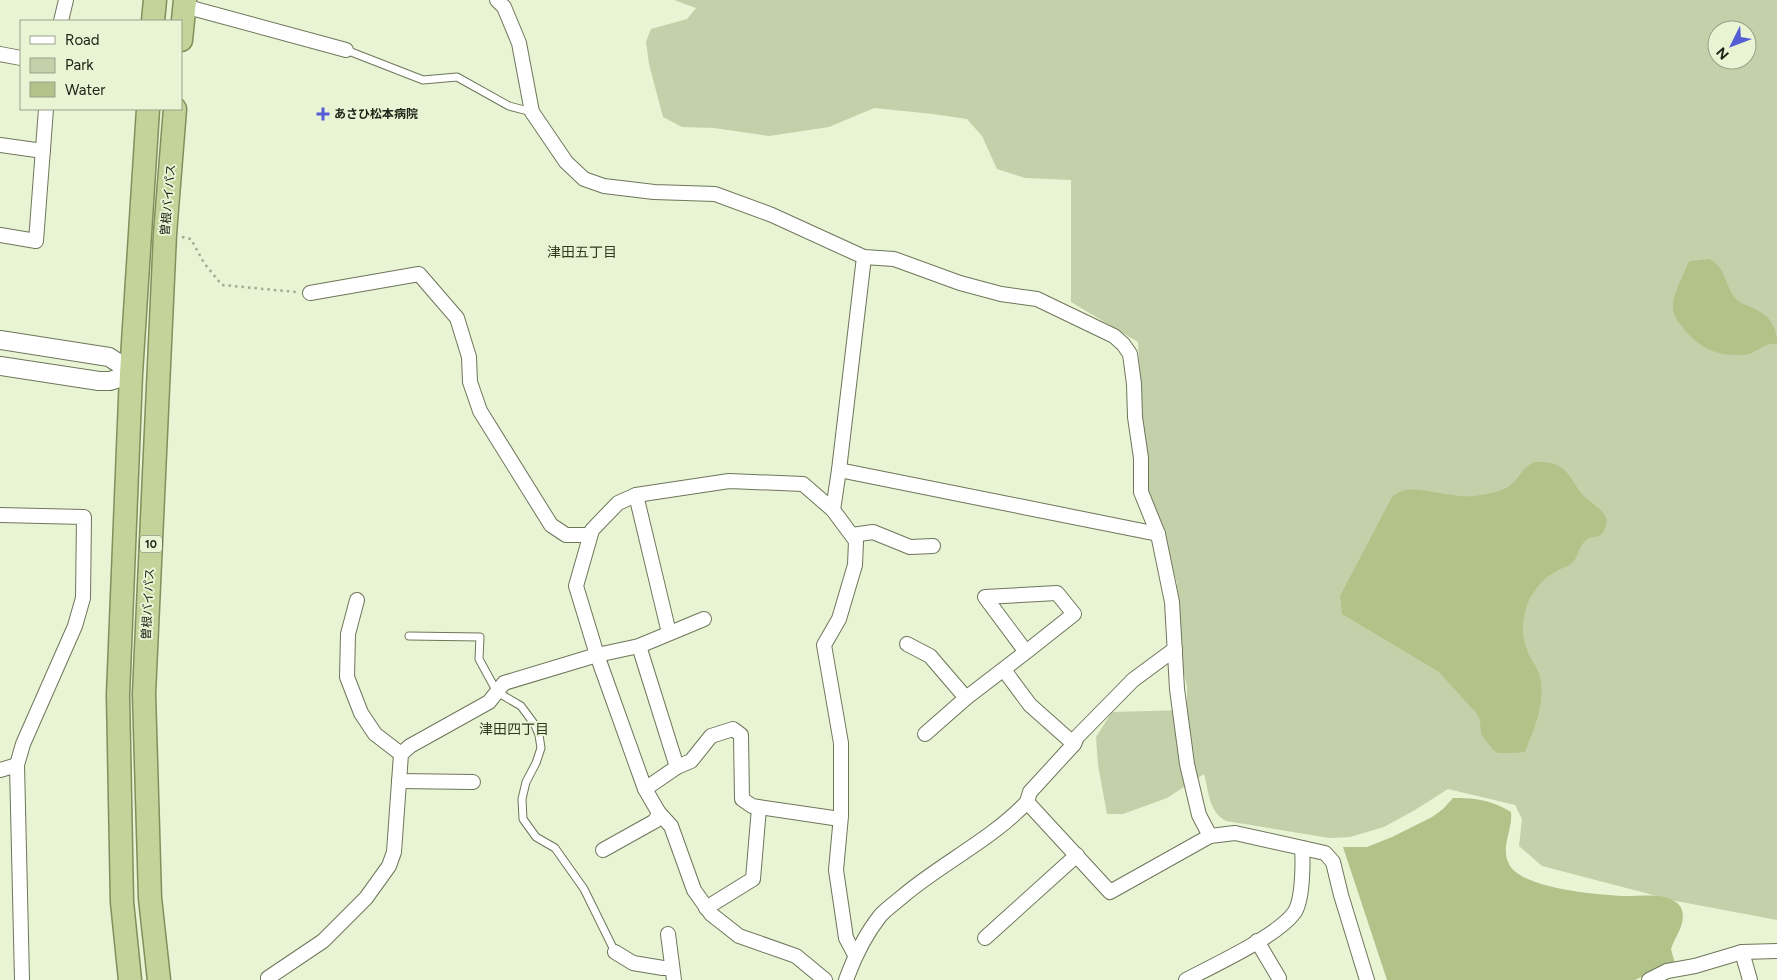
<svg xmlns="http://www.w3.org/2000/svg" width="1777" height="980" viewBox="0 0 1777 980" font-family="Figtree,'Noto Sans JP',sans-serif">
  <rect width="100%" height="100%" fill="#e9f4d4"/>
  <path fill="#c4d0aa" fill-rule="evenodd" d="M674,0H1777V920L1676,901L1542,866L1519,846L1522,819L1515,805L1448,789L1415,810L1384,827L1350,837L1329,838L1226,821C1208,811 1209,791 1204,774L1167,798L1123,814H1107L1098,765L1096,737L1112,712L1187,710V687L1178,645L1174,609L1177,583L1147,491L1138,342L1071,302V180L1025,178L997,169L982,136L967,119L933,114L874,108L829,127L769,136L714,128L682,127L663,117L649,64L646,42L651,29L687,19L696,8ZM1717,30H1747V60H1717Z"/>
  <g fill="#b2c389">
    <path d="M1709,259C1726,266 1725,287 1736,299C1742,305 1750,306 1757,310C1772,318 1777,329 1777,344C1764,342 1756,354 1744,355C1717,356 1700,349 1683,328C1677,320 1672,314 1673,303C1675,290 1683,276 1688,263L1690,261Z"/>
    <path d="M1535,462C1544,462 1552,462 1559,466C1570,472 1574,485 1582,494C1590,503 1603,508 1607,520C1603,544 1595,532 1585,541C1578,548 1578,559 1571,564C1567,567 1561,568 1557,571C1546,576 1536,587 1530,598C1523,613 1520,633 1527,650C1530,659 1538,668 1540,677C1546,703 1534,729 1525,752L1512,753H1498L1493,750L1481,734L1480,720L1477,714L1439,672L1342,614L1340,596L1392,497C1395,495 1399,492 1402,491C1416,485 1455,499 1474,496C1487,494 1505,492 1514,482C1521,474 1524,466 1535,462Z"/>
    <path d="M1453,798C1476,798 1491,800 1511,812C1513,831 1500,846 1509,864C1521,889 1601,895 1627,896C1640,896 1655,894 1668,898C1674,900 1680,904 1682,910C1686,925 1675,936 1671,949L1675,964L1665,966L1635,980H1387L1343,847H1367L1392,837L1432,817L1443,809Z"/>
  </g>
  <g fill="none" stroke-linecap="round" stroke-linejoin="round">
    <g stroke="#6e765a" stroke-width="9">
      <g id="service">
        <polyline points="346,50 423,80 457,77 509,106 532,112"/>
        <polyline points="409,636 480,637 479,659 497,692 521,706 535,725 539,735 541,748 536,763 526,782 522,799 523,819 536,837 555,848 584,889 615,952"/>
      </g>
    </g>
    <g stroke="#6e765a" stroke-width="16">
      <g id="minor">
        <polyline points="497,0 504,7 519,43 532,112 566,162 584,179 604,186 654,192 715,194 772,215 864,257 894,259 960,283 1001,294 1037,299 1114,336 1123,344 1130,354 1134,384 1135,417 1141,458 1141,492 1158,534 1172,602 1177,689 1187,764 1199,815 1210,836"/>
        <polyline points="184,6 346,50"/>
        <polyline points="61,21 66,0"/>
        <polyline points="0,54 21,58"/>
        <polyline points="0,145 43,151"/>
        <polyline points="0,235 36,241 46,109"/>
        <polyline points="310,293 419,274 457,318 469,357 470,382 480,411 551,525 566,535 590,535"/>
        <polyline points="839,470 1158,534"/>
        <polyline points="636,495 669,633"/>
        <polyline points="833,510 839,470 864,257"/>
        <polyline points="0,515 84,517 83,598 75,626 23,744 17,765 22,980"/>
        <polyline points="852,535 873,532 910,547 933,546"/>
        <polyline points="357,600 348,634 347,677 361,713 375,734 401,754"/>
        <polyline points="907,644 930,656 966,698"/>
        <polyline points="639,646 704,619"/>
        <polyline points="1004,670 1030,705 1074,744 1030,792 1027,802"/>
        <polyline points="925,734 966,698 1026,652 985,597 1057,593 1074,614 1026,652"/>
        <polyline points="1074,744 1077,737 1133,680 1175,649"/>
        <polyline points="0,770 17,765"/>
        <polyline points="399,781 473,782"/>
        <polyline points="645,789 677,767 691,761 711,736 733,729 741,735 742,799 752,806 840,819"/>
        <polyline points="603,850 655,821 659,813"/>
        <polyline points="706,908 753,879 759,808"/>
        <polyline points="668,934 674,980"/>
        <polyline points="985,938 1077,855"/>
        <polyline points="1257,941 1279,978"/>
        <polyline points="615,952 633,963 663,968 672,968"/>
        <polyline points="1742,952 1750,980"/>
        <polyline points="268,980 268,978 323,941 366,898 389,866 394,852 401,754 410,746 489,702 504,683 597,655 639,646 677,767"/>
        <polyline points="825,980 796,956 739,936 711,914 694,890 671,826 659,813 645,789 597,655 576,586 592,530 618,503 636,495 729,481 803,484 833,510 856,541 855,565 839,619 824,645 841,743 841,816 836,870 846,938 855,955"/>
        <path d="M846,980C854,958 865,935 880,916C886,909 895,903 903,896C942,863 991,840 1027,802L1110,892L1210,836L1235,833L1325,853L1333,862L1341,895L1367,980"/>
        <path d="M1186,980C1214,965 1276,937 1294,913C1303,901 1303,863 1302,848"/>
        <polyline points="1649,980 1667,971 1695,966 1742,952 1777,951"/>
      </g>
    </g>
    <g stroke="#6e765a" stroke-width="20">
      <polyline id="tertiary" points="0,340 109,357 123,366 131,374 110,381 99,381 0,366"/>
    </g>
    <g stroke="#818f5c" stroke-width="25">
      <g id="trunk">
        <polyline points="153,21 155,0"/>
        <polyline points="181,40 185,0"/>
        <polyline points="130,980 122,902 118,695 131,374 148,109"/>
        <polyline points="159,980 150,898 144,694 165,234 175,109"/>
      </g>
    </g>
    <polyline stroke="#a2aa92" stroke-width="2.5" stroke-dasharray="2.5 4" stroke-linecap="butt" points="182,237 191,239 204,263 222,285 296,292"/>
    <use href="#service" stroke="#fff" stroke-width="7"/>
    <use href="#minor" stroke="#fff" stroke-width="14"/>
    <use href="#tertiary" stroke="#fff" stroke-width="18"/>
    <use href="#trunk" stroke="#c3d39a" stroke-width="22"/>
  </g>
  <path fill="#555dd4" stroke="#e9f4d4" stroke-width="2" d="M320.5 106.5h5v5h5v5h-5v5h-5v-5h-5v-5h5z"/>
  <g text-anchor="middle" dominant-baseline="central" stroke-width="4" stroke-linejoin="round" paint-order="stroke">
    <rect fill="#e9f4d4" stroke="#5d6251" stroke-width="1" x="140" y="535.5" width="22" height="17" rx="4"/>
    <g font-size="11" font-weight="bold" fill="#212419">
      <text x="151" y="544">10</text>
    </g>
    <g font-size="12" font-weight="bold" fill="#212419" stroke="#e9f4d4" text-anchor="start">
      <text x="334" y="114">あさひ松本病院</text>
    </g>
    <g font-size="12" fill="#212419" stroke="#e9f4d4">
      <text transform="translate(168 200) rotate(-85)">曽根バイパス</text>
      <text transform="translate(148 604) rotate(-87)">曽根バイパス</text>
    </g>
    <g font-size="14" fill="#30381e" stroke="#e9f4d4">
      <text x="582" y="252">津田五丁目</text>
      <text x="514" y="729">津田四丁目</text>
    </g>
  </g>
  <rect x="20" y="20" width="162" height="90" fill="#e9f4d4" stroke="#99a189"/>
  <rect x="30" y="36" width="25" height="8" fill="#ffffff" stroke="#99a189"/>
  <text x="65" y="45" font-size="15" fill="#212419">Road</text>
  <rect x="30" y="58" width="25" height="15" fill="#c4d0aa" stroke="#99a189"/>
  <text x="65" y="70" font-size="15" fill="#212419">Park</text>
  <rect x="30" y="82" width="25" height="15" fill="#b2c389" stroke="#99a189"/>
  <text x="65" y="95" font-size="15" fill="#212419">Water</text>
  <g transform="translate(1732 45) rotate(228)"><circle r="24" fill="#e9f4d4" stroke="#99a189"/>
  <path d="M0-4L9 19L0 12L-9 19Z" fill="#555dd4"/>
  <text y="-8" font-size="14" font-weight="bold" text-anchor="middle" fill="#212419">N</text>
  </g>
</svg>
